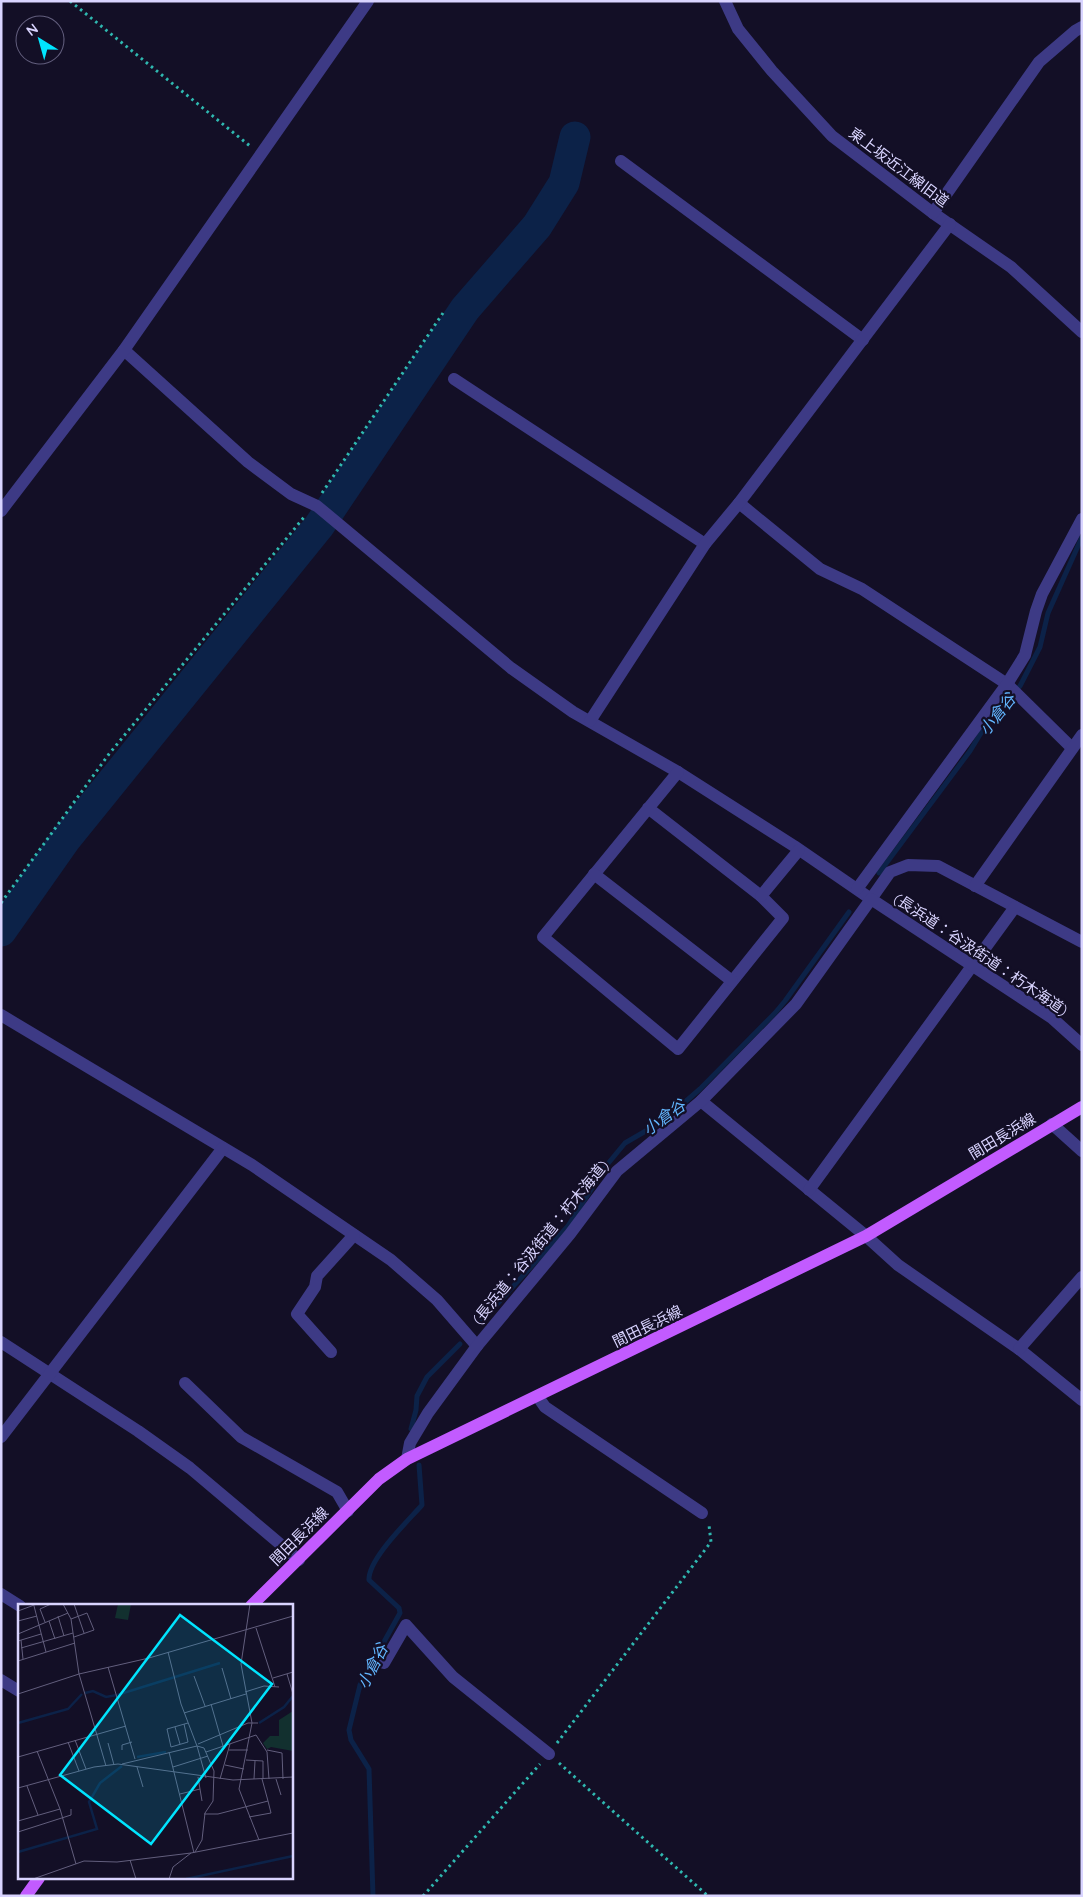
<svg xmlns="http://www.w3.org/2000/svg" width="1083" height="1897" viewBox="0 0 1083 1897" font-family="Quicksand,'Noto Sans JP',sans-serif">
  <rect width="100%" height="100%" fill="#130f26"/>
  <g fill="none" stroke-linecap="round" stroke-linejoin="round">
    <g stroke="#0c2248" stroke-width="5">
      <polyline points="879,873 970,751 992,715 1020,686 1040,647 1048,613 1082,537"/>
      <polyline points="480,1323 568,1226 606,1166 625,1143 663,1121 700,1089 775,1013 785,1001 849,912"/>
      <polyline points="411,1429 416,1410 417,1396 427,1377 460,1344"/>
      <path d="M373,1896L369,1769L351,1740L349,1730L360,1685L400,1613L399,1608L369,1580C368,1559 408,1521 422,1505L419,1465"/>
    </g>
    <polyline stroke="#0c2248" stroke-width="31" points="1,931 65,840 319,526 465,309 537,226 564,183 575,137"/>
    <g stroke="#2fb8b0" stroke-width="3" stroke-dasharray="2.5 4" stroke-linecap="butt">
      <polyline points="70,1 250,146"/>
      <polyline points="322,493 443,313"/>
      <polyline points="1,903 109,754 305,516"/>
      <polyline points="557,1743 711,1542 709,1525"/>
      <polyline points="559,1763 708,1896"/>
      <polyline points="423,1896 540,1764"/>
    </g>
    <g stroke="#3d3a85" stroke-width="12">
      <polyline points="725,1 738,29 772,71 832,136 933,213 1011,267 1082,332"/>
      <polyline points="621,161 863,340"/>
      <polyline points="933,213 1039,62 1075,31 1082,27"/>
      <polyline points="124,350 248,462 291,494 317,506 511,668 573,712 678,772 794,846 871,899 890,872 908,865 938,866 1082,942"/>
      <polyline points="454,379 705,544"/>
      <polyline points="739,503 820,569 862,589 1007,684 1072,748"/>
      <polyline points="1,511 124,350 368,1"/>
      <polyline points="590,721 705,544 739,503 950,224"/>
      <polyline points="648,808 761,896 783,918 678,1049 543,937 678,772"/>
      <polyline points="594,874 732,981"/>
      <polyline points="975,886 1082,735"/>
      <polyline points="857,889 1007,684 1025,655 1036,611 1042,594 1082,519"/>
      <polyline points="761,896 799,850"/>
      <polyline points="1,1015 252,1165 391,1260 437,1300 477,1346"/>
      <polyline points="701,1101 866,1236 898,1265 1019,1349 1082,1400"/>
      <polyline points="1052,1124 1082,1151"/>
      <polyline points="809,1190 1015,907"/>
      <polyline points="1,1342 138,1431 190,1468 299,1560"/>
      <polyline points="1019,1349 1082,1277"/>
      <polyline points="331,1352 297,1314 315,1287 317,1276 354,1235"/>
      <polyline points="185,1383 241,1437 337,1492 348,1511"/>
      <polyline points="538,1397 545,1407 702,1513"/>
      <polyline points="1,1437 223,1148"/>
      <polyline points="407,1459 410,1443 428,1413 477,1346 570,1234 617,1171 701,1101 796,1004 871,899 1052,1018 1082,1045"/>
      <polyline points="1,1594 20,1606"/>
      <polyline points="384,1663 406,1625 453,1677 549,1754"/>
      <polyline points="1,1680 19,1691"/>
    </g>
    <g stroke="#c25bff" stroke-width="12">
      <polyline points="251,1606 379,1479 407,1459 866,1236 1082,1107"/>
      <polyline points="26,1896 39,1878"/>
    </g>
  </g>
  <g text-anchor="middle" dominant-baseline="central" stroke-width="4.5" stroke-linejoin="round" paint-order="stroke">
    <g font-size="15" fill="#d9d4ff" stroke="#130f26">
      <text transform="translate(899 167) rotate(37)">東上坂近江線旧道</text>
      <text transform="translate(981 954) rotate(34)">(長浜道：谷汲街道：朽木海道)</text>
      <text transform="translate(1002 1136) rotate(-31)">間田長浜線</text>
      <text transform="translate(540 1242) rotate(-51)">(長浜道：谷汲街道：朽木海道)</text>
      <text transform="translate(647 1326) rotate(-26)">間田長浜線</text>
      <text transform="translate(299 1536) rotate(-45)">間田長浜線</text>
    </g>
    <g font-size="16" font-style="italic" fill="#62b6ff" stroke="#130f26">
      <text transform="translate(997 714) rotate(-52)">小倉谷</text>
      <text transform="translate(664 1117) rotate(-36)">小倉谷</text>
      <text transform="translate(372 1666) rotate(-63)">小倉谷</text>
    </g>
  </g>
  <g transform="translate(18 1604)">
    <rect width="275" height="275" fill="#130f26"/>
    <path d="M100,0H113L110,16L97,14ZM275,107V147L253,143L249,145L245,139L252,132H261V116Z" fill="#12302f"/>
    <path fill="none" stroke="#0c2248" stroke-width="2.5" d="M67,89L75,87L88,93L99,91L202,59M0,119L50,105L64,90M241,119L266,103L275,92M119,153L148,148M0,248L79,225L71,198L82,179L104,162M168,275L275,252"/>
    <path fill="none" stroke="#625e7d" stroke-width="1" d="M45,0L53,15L61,70L88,162M56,0L66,29M232,0L223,60L234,119L221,185L241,236M16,2L28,48M0,7L19,0M40,12L46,32M53,15L69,9L76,26L56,33M0,17L19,12M31,17L37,35M27,18L22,5L33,0M238,24L257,83M0,30L50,9M3,36L5,55M0,37L23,30M3,44L55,29M150,48L163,100L179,142L186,144L196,167L195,197L187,209L184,236L177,248M0,57L57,39M90,63L117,155M204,64L213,95M269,70L275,90M176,72L187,102M255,74L275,68M227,88L246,82L261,83M0,90L61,70L131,54L275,12M193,100L205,142M166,109L228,90M166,120L170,138L153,143L149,125L170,119M157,123L162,140M57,136L68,165M50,138L61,167M90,139L96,161M180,140L230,119H240M104,146V141L114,138M211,146H230M249,146L264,149L265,175M19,147L42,205M151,148L176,249M188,148L238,131L249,148L251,175M0,153L108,122M228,156L245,157V175M104,160L179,142L188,174M207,161L226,165M119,163L125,183M155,163L190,152M180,173L184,197M202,175L212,140M236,175L237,157M258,175L263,191M9,182L20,211M0,184L76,163L100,160L215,176L275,173M162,190L182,185M186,210H200L250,197L244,175M231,213L253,209L250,197M0,217L42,205L58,260M0,228L53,211V205M112,256L118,275M15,275L66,257L99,258L173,249L275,229M151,275L155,263L173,249"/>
    <path fill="#00e5ff" fill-opacity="0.15" stroke="#00e5ff" stroke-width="2.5" d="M162,11L254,80L133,240L42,171Z"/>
    <rect width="275" height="275" fill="none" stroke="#d9d4ff" stroke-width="2.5"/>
  </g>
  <rect width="1083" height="1897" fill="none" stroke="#d9d4ff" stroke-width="5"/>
  <g transform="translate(40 40) rotate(323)"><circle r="24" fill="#130f26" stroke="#625e7d"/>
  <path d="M0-4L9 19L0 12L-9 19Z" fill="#00e5ff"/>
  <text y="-8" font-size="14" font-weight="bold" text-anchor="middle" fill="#d9d4ff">N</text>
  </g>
</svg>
